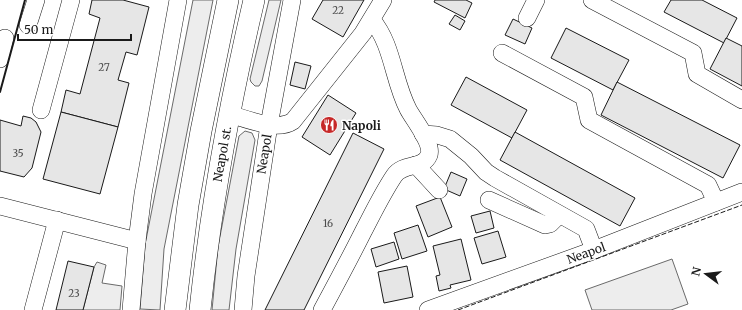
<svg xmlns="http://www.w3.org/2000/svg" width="742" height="310" viewBox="0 0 742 310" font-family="Merriweather,serif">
  <rect width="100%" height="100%" fill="#fff"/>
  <g fill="#ededed" stroke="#6a6a6a">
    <polygon points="193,0 213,0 164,249 160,310 140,309 145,245"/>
    <polygon points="269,0 281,0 262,81 259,86 255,86 251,82 250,79"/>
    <polygon points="245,131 252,133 255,140 236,249 229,310 212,310 218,247 239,136"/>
    <polygon points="672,259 688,304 671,310 592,310 585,290"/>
    <polygon points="97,262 106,265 102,283 122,286 120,310 83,310 94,267"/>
  </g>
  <g fill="#e6e6e6" stroke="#1a1a1a">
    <polygon points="92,0 123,0 149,7 137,55 126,52 118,80 129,83 118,127 61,112 66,90 80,94 100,18 89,14"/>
    <polygon points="323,0 364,0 343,37 312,19"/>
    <polygon points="435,0 466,0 472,3 465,18 434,2"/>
    <polygon points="671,0 702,0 737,18 724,43 664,12"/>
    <polygon points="455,15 465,21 460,30 449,24"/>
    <polygon points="513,19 532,28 525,44 505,35"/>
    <polygon points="566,28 629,60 613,90 551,58"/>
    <polygon points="726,38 742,46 742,86 710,69"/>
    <polygon points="295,62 311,66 305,89 290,85"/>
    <polygon points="466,77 527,110 512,138 451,105"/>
    <polygon points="617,82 740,145 723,178 601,115"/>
    <polygon points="328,95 356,113 330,155 302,137"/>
    <polygon points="61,112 118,127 100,194 43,179"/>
    <polygon points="23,116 31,118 36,122 41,132 32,168 24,177 0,171 0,120 21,126"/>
    <polygon points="515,132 635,198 620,226 500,160"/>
    <polygon points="353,133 384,149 304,310 265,310"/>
    <polygon points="451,172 467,179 460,196 444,189"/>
    <polygon points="440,197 452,227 428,237 416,206"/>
    <polygon points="490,211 494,228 476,233 471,216"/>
    <polygon points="418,225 427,251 402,259 394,233"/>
    <polygon points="498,231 506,257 482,264 474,238"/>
    <polygon points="461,239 471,280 450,285 451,288 439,291 436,276 440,275 433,246"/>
    <polygon points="394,242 399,259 376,267 371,249"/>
    <polygon points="68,261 94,267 83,310 56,310"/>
    <polygon points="407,266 413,297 384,303 378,272"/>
  </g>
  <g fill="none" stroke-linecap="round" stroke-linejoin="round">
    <g stroke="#1a1a1a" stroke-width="18">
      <g id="minor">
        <polyline points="592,0 693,53 697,74 742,100"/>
        <polyline points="527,18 536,0"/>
        <polyline points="28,25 36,0"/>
        <polyline points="502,53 584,97 589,120 708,185 716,202"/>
        <polyline points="0,59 5,38"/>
        <polyline points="41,110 71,0"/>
        <path d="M229,114C247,119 277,132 293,121L363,33L383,0"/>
        <polyline points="423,134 437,135 450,139 471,156 486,172 495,178 586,229 594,250"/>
        <polyline points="416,165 439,190"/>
        <polyline points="489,200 545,225 550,224 559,215"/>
        <polyline points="0,206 137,241"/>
        <polyline points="33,310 57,220"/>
        <polyline points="131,310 137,241 143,194 178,0"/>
        <polyline points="243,310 246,276 269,125 292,0"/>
        <path d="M322,310C336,284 350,258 363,232C373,213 382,194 394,176C403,162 423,170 429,155C433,143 413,119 408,109C393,80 393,45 372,20"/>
        <polyline points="428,310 594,250 742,192"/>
      </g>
    </g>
    <g stroke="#1a1a1a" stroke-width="22">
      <g id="major">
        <polyline points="175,310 188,205 201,131 228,0"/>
        <path d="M200,310C211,205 230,102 254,0"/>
      </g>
    </g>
    <use href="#minor" stroke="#fff" stroke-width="17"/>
    <use href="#major" stroke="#fff" stroke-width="21"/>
    <polyline stroke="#1a1a1a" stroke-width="1" stroke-dasharray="5 2" stroke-linecap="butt" points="458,310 742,205"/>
    <polyline stroke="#1a1a1a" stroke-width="2" points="0,92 25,0"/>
  </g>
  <defs>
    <g id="restaurant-disc" transform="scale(0.9)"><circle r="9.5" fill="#c62828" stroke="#fff"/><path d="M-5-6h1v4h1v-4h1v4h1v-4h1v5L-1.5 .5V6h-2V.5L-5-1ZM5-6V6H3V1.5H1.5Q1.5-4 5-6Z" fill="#fff"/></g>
  </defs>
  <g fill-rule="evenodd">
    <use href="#restaurant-disc" x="329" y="125"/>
  </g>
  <g text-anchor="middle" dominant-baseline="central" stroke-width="3" stroke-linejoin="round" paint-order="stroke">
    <g font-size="10" fill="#4d4d4d">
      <text x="338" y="10">22</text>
      <text x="104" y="67">27</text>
      <text x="18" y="153">35</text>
      <text x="328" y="223">16</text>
      <text x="74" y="293">23</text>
    </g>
    <g font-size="12" font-weight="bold" fill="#1a1a1a" stroke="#fff" text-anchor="start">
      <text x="342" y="125">Napoli</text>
    </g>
    <g font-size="12" fill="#1a1a1a" stroke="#fff">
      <text transform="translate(222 154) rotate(-80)">Neapol st.</text>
      <text transform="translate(264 154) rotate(-81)">Neapol</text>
      <text transform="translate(586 253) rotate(-20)">Neapol</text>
    </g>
  </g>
  <g transform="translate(706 274) rotate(285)" stroke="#ffffff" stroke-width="3" paint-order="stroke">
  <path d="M0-3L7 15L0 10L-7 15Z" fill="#1a1a1a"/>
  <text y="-6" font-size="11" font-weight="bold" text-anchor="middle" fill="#1a1a1a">N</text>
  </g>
  <path d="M18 34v6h113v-6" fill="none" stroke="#1a1a1a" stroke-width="2"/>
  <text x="24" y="34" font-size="12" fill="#1a1a1a" stroke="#ffffff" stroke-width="3" paint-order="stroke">50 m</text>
</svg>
